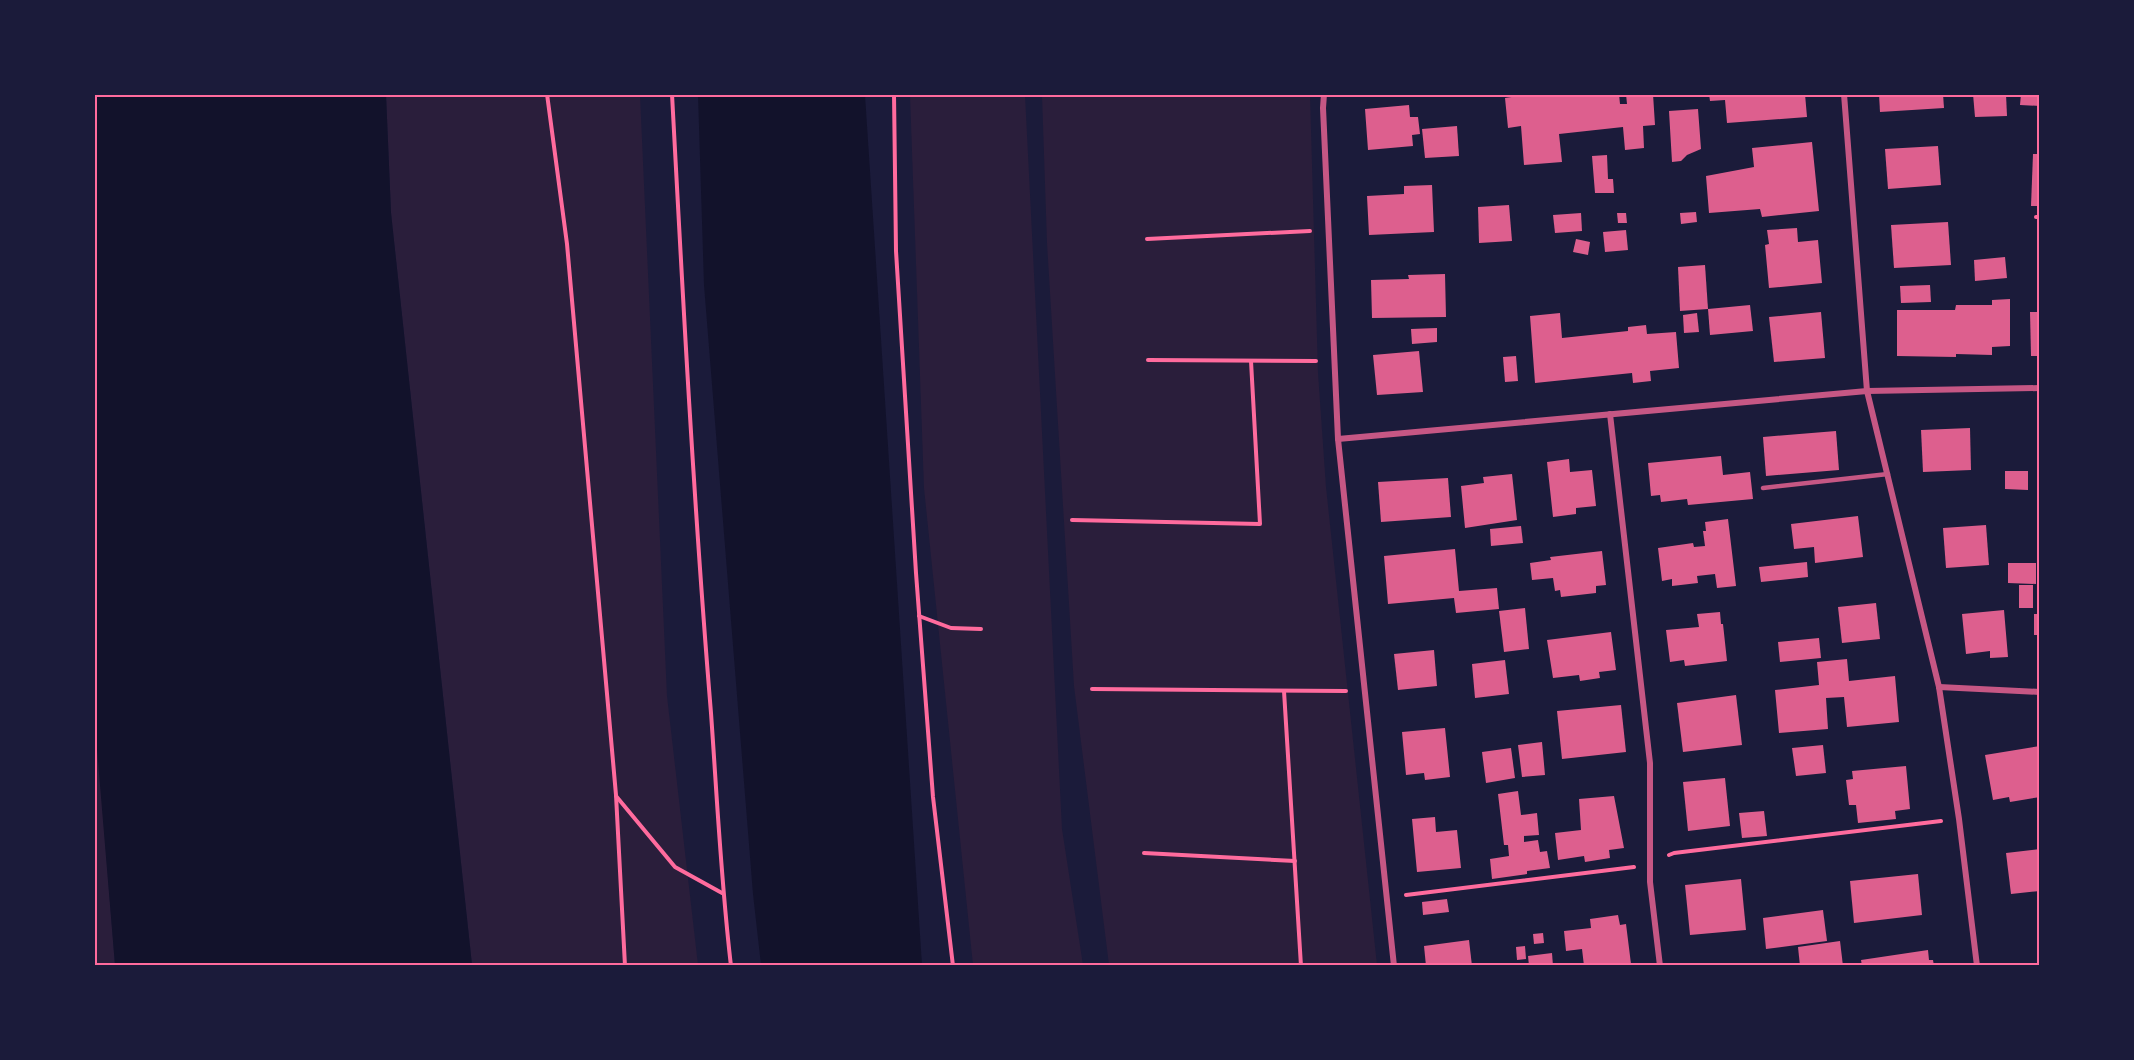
<svg xmlns="http://www.w3.org/2000/svg" width="2134" height="1060" viewBox="0 0 2134 1060" font-family="'Work Sans',sans-serif">
  <rect width="100%" height="100%" fill="#1b1b3a"/>
  <g fill="#2a1e3b">
    <polygon points="386,95 640,95 667,696 698,965 472,965 391,213"/>
    <polygon points="910,95 1025,95 1062,829 1083,965 973,965 924,488"/>
    <polygon points="1042,95 1310,95 1318,373 1326,487 1377,965 1109,965 1074,686 1047,243"/>
    <polygon points="95,713 115,965 95,965"/>
  </g>
  <g fill="#12122b">
    <polygon points="94,95 386,95 391,213 472,965 115,965 94,713"/>
    <polygon points="698,95 865,95 922,965 761,965 753,894 704,285"/>
  </g>
  <g fill="#dd5f8e">
    <polygon points="1530,94 1619,94 1620,104 1627,104 1626,94 1653,94 1655,125 1643,126 1644,148 1625,150 1623,127 1559,134 1562,162 1524,165 1521,126 1508,128 1505,98"/>
    <polygon points="1709,94 1805,94 1807,117 1727,123 1725,100 1710,101"/>
    <polygon points="1879,94 1943,94 1944,108 1880,112"/>
    <polygon points="1973,94 2006,94 2007,116 1975,117"/>
    <polygon points="2021,94 2040,94 2040,106 2020,105"/>
    <polygon points="1409,105 1410,117 1418,117 1420,134 1412,135 1413,146 1368,150 1365,109"/>
    <polygon points="1698,109 1701,149 1687,155 1681,161 1672,162 1669,111"/>
    <polygon points="1457,126 1459,156 1425,158 1422,129"/>
    <polygon points="1812,142 1819,211 1762,217 1760,209 1709,213 1706,176 1754,167 1752,148"/>
    <polygon points="1938,146 1941,185 1888,189 1885,149"/>
    <polygon points="2033,154 2040,154 2040,206 2031,206"/>
    <polygon points="1607,155 1608,179 1613,179 1614,193 1595,193 1592,156"/>
    <polygon points="1432,185 1434,232 1369,235 1367,196 1404,194 1404,186"/>
    <polygon points="1509,205 1512,241 1479,243 1478,207"/>
    <polygon points="1696,212 1697,222 1681,224 1680,213"/>
    <polygon points="1581,213 1582,231 1555,233 1553,215"/>
    <polygon points="1617,213 1626,213 1627,223 1618,223"/>
    <polygon points="1948,222 1951,265 1894,268 1891,225"/>
    <polygon points="1797,228 1798,242 1818,240 1822,283 1769,288 1765,245 1769,244 1767,230"/>
    <polygon points="1626,230 1628,250 1605,252 1603,232"/>
    <polygon points="1576,239 1590,242 1588,255 1573,252"/>
    <polygon points="2005,257 2007,278 1975,281 1974,260"/>
    <polygon points="1705,265 1708,309 1680,311 1678,267"/>
    <polygon points="1445,274 1446,317 1372,318 1371,280 1409,279 1408,275"/>
    <polygon points="1930,285 1931,302 1901,303 1900,286"/>
    <polygon points="2010,299 2010,346 1992,347 1992,355 1956,354 1956,357 1897,356 1897,310 1955,310 1956,305 1992,305 1992,300"/>
    <polygon points="1750,305 1753,331 1710,335 1708,309"/>
    <polygon points="1821,312 1825,358 1774,362 1769,317"/>
    <polygon points="2030,312 2040,312 2040,356 2031,356"/>
    <polygon points="1560,313 1562,338 1628,331 1628,327 1646,325 1647,334 1676,332 1679,368 1650,371 1651,381 1633,383 1632,373 1535,383 1530,316"/>
    <polygon points="1697,313 1699,332 1684,333 1683,315"/>
    <polygon points="1437,328 1437,342 1412,344 1411,329"/>
    <polygon points="1419,351 1423,392 1377,395 1373,355"/>
    <polygon points="1516,356 1518,381 1505,382 1503,357"/>
    <polygon points="1970,428 1971,470 1923,472 1921,430"/>
    <polygon points="1836,431 1839,470 1766,476 1763,437"/>
    <polygon points="2038,437 2040,437 2040,476 2037,476"/>
    <polygon points="1721,456 1723,475 1750,472 1753,499 1688,505 1687,499 1661,502 1660,495 1651,496 1648,463"/>
    <polygon points="1569,459 1570,472 1592,470 1596,506 1576,508 1576,514 1553,517 1547,462"/>
    <polygon points="2005,471 2028,471 2028,490 2005,489"/>
    <polygon points="1512,474 1517,520 1465,528 1461,486 1484,483 1483,477"/>
    <polygon points="1448,478 1451,517 1381,522 1378,482"/>
    <polygon points="1858,516 1863,557 1815,563 1814,547 1794,549 1791,524"/>
    <polygon points="1728,519 1736,586 1717,588 1715,574 1697,576 1698,583 1672,586 1672,579 1662,581 1658,548 1693,543 1694,547 1705,546 1703,531 1706,531 1705,522"/>
    <polygon points="1986,525 1989,565 1946,568 1943,528"/>
    <polygon points="1521,526 1523,543 1491,546 1490,529"/>
    <polygon points="1455,549 1459,591 1497,588 1499,609 1456,613 1454,598 1388,604 1384,556"/>
    <polygon points="1602,551 1606,585 1596,586 1596,593 1561,597 1560,590 1555,591 1553,578 1532,580 1530,563 1551,560 1550,557"/>
    <polygon points="1807,562 1808,577 1761,582 1759,567"/>
    <polygon points="2008,563 2036,563 2036,584 2008,583"/>
    <rect x="2019" y="585" width="14" height="23"/>
    <polygon points="1876,603 1880,639 1842,643 1838,607"/>
    <polygon points="1525,608 1529,649 1504,652 1499,611"/>
    <polygon points="2004,610 2008,657 1990,658 1990,651 1966,654 1962,614"/>
    <polygon points="1720,612 1721,624 1723,624 1727,661 1685,666 1684,660 1670,662 1666,630 1699,627 1697,614"/>
    <rect x="2034" y="614" width="6" height="21"/>
    <polygon points="1611,632 1616,670 1599,672 1600,678 1580,681 1579,675 1553,678 1547,640"/>
    <polygon points="1819,638 1821,658 1780,662 1778,642"/>
    <polygon points="1434,650 1437,686 1398,690 1394,654"/>
    <polygon points="1847,659 1849,681 1895,676 1899,722 1847,727 1844,697 1826,698 1828,729 1779,733 1775,690 1819,685 1817,662"/>
    <polygon points="1505,660 1509,694 1475,698 1472,664"/>
    <polygon points="1736,695 1742,745 1683,752 1677,703"/>
    <polygon points="1621,705 1626,752 1562,759 1557,711"/>
    <polygon points="1445,728 1450,777 1425,780 1424,773 1406,775 1402,732"/>
    <polygon points="1542,742 1545,775 1522,777 1518,745"/>
    <polygon points="1823,745 1826,773 1796,776 1792,748"/>
    <polygon points="2040,746 2040,797 2010,802 2009,797 1993,800 1985,755"/>
    <polygon points="1511,748 1515,778 1486,783 1482,752"/>
    <polygon points="1906,766 1910,809 1895,811 1896,819 1858,823 1856,805 1849,805 1846,780 1853,779 1852,771"/>
    <polygon points="1725,778 1730,826 1688,831 1683,782"/>
    <polygon points="1518,791 1521,815 1537,813 1539,835 1524,836 1524,842 1538,840 1540,852 1547,851 1550,868 1527,871 1527,874 1492,879 1490,859 1509,856 1508,845 1504,845 1498,794"/>
    <polygon points="1614,796 1624,848 1609,850 1610,858 1585,862 1584,856 1558,860 1555,833 1581,830 1579,799"/>
    <polygon points="1764,811 1767,836 1742,838 1739,813"/>
    <polygon points="1435,817 1436,832 1457,830 1461,868 1417,872 1412,819"/>
    <polygon points="2040,849 2040,891 2011,894 2006,853"/>
    <polygon points="1918,874 1922,915 1854,923 1850,881"/>
    <polygon points="1741,879 1746,930 1690,935 1685,885"/>
    <polygon points="1447,899 1449,912 1423,915 1422,902"/>
    <polygon points="1823,910 1827,941 1766,949 1763,918"/>
    <polygon points="1618,915 1620,925 1626,924 1631,964 1584,966 1582,949 1566,951 1564,931 1591,928 1590,919"/>
    <polygon points="1543,933 1544,943 1534,944 1533,934"/>
    <polygon points="1469,940 1472,966 1426,966 1424,946"/>
    <polygon points="1840,941 1843,966 1800,966 1798,947"/>
    <polygon points="1525,946 1526,959 1517,960 1516,947"/>
    <polygon points="1928,950 1929,960 1933,960 1934,966 1862,966 1861,960"/>
    <polygon points="1552,953 1553,966 1529,966 1528,956"/>
  </g>
  <g fill="none" stroke-linecap="round" stroke-linejoin="round">
    <g stroke="#ff6b9d" stroke-width="4">
      <polyline points="547,94 567,244 616,795 625,966"/>
      <path d="M672,94C683,301 694,507 711,713C717,797 721,882 731,966"/>
      <polyline points="894,94 896,251 916,573 933,797 953,966"/>
      <polyline points="2036,217 2040,217"/>
      <polyline points="1147,239 1310,231"/>
      <polyline points="1148,360 1316,361"/>
      <polyline points="1072,520 1260,524 1251,361"/>
      <polyline points="919,616 951,628 981,629"/>
      <polyline points="1092,689 1346,691"/>
      <polyline points="1284,691 1301,966"/>
      <polyline points="616,796 675,867 722,893"/>
      <polyline points="1144,853 1295,861"/>
      <polyline points="1669,855 1674,853 1941,821"/>
      <polyline points="1406,895 1634,867"/>
    </g>
    <polyline stroke="#c65784" stroke-width="4.5" points="1763,488 1888,474"/>
    <g stroke="#c65784" stroke-width="6">
      <polyline points="1324,94 1323,108 1338,439 1394,966"/>
      <polyline points="1844,94 1867,391 1939,687 1959,819 1977,966"/>
      <polyline points="1610,414 1650,763 1650,882 1660,966"/>
      <polyline points="1338,439 1867,391 2040,388"/>
      <polyline points="1939,687 2040,692"/>
    </g>
  </g>
  <rect width="2134" height="1060" fill="none" stroke="#1b1b3a" stroke-width="192"/>
  <rect x="96" y="96" width="1942" height="868" fill="none" stroke="#ff6b9d" stroke-width="2"/>
</svg>
